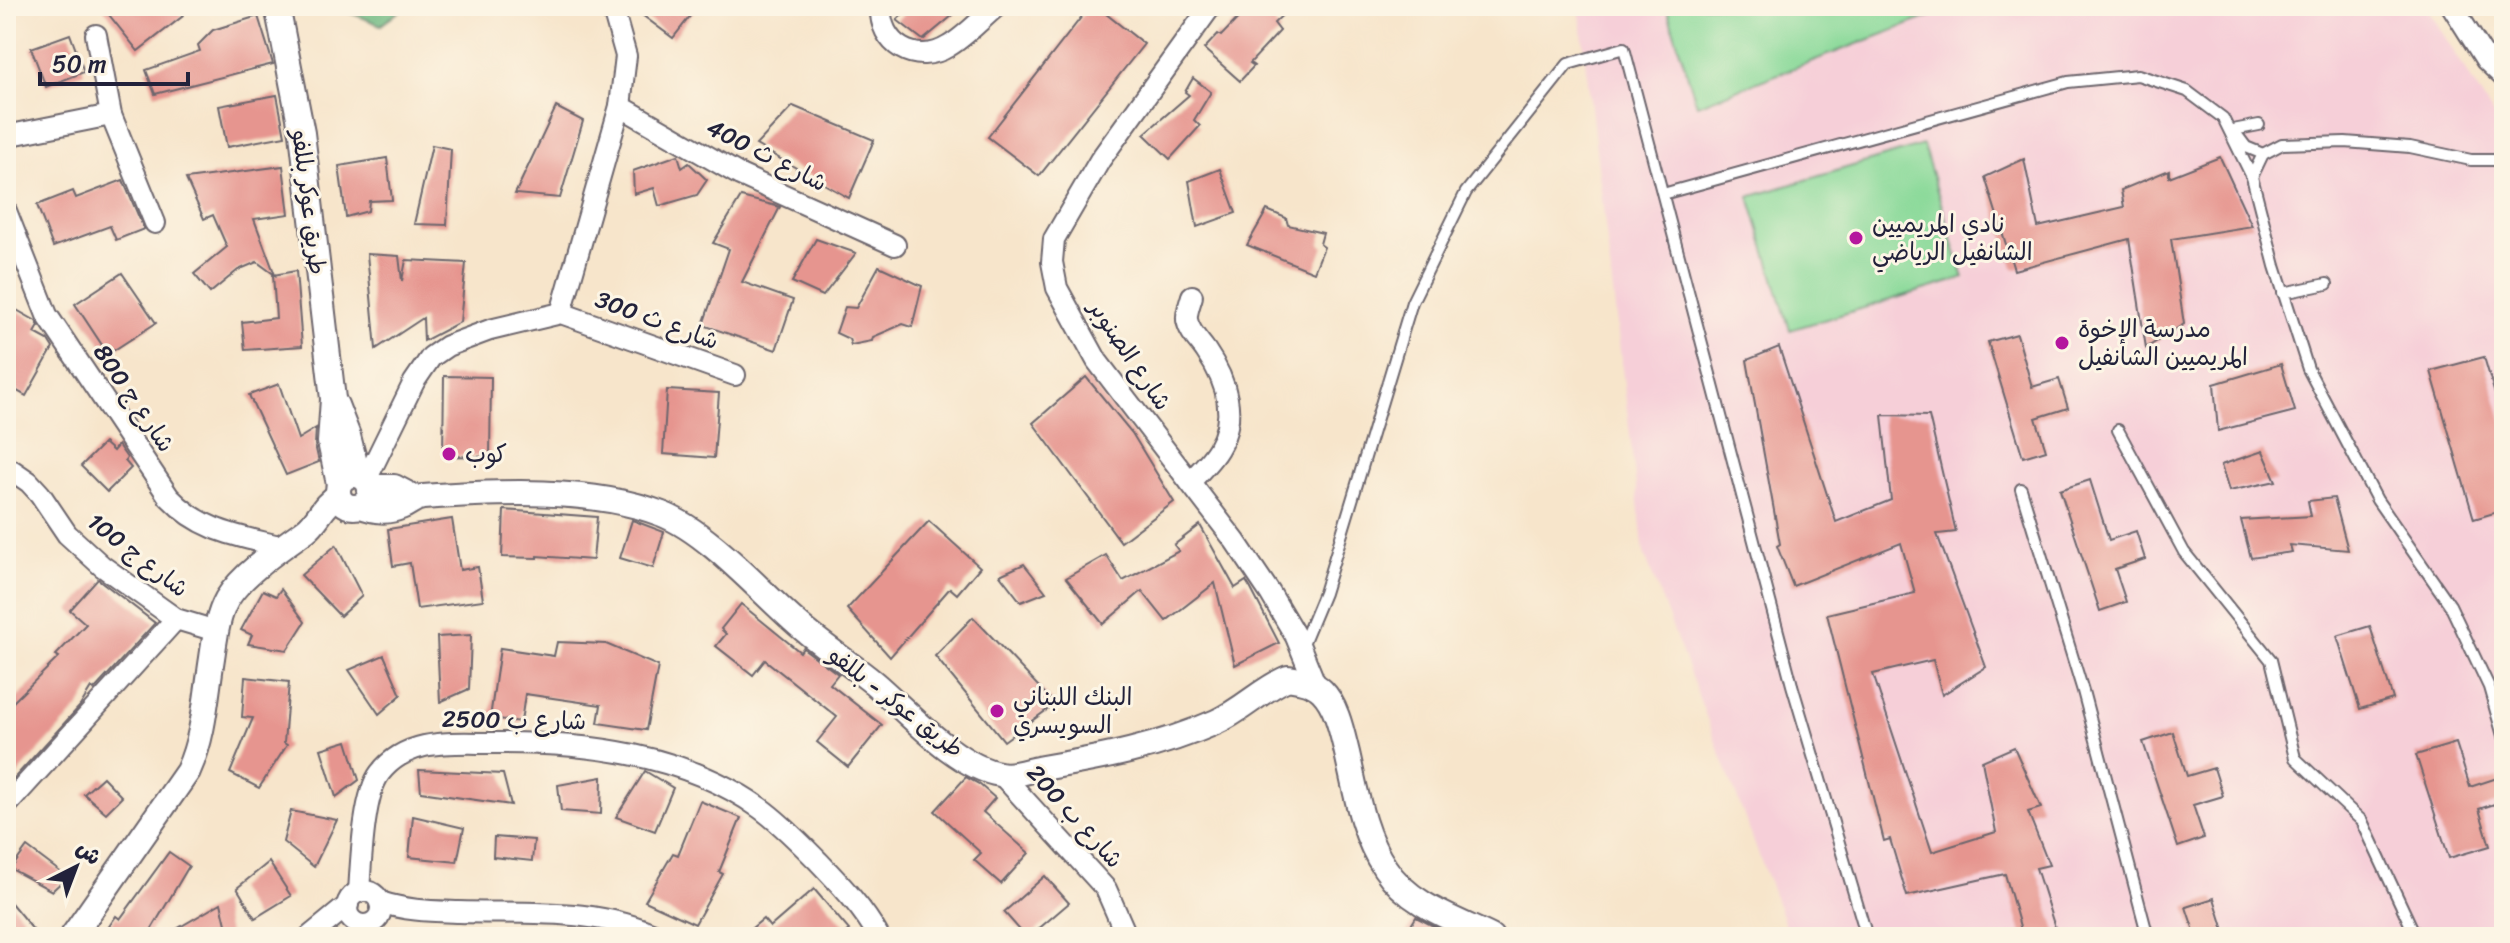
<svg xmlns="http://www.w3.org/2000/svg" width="2510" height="943" viewBox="0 0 2510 943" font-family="Sriracha,'Playpen Sans Arabic',sans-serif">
  <rect width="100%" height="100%" fill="#fcf5e5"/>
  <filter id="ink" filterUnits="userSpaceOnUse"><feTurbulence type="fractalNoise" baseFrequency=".0125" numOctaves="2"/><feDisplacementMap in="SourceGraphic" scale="16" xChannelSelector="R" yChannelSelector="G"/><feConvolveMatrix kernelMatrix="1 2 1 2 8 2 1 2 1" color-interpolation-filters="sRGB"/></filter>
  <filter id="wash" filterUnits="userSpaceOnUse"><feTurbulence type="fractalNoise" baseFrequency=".006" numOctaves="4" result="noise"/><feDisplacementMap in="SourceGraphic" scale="32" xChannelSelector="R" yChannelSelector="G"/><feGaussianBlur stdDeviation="1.8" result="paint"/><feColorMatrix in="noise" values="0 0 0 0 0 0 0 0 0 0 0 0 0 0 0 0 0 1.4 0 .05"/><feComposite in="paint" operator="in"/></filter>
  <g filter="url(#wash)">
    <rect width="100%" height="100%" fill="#f7e5cb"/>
    <polygon fill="#f6cfd8" points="1579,6 2426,6 2504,133 2504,937 1790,937 1644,553"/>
    <g fill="#89d999" stroke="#567e6a" stroke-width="2">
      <polygon points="1666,6 1957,6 1697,105"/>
      <polygon points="1923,145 1964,278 1790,330 1749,197"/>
    </g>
    <polygon fill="#6eb981" stroke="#486e5e" stroke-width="2" points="333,6 406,6 381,25"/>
    <g id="blocks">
      <g fill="#e6958f">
        <polygon points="102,6 175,6 183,16 138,51"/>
        <polygon points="630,6 698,6 673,38"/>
        <polygon points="911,6 964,6 923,40 897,20"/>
        <polygon points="1090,6 1096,6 1144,44 1039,176 988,137"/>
        <polygon points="1250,6 1292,6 1274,23 1280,31 1250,63 1254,66 1240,81 1204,49 1218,34 1221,36"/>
        <polygon points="258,16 273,64 155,94 146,70 200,51 198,45 213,30"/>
        <polygon points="70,34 84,72 46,87 31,48"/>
        <polygon points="1193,78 1211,92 1194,120 1200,126 1170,159 1144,134 1189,95 1185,92"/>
        <polygon points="277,95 285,136 227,147 219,106"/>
        <polygon points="793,106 874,140 849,198 756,145"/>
        <polygon points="556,107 583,121 560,198 515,194"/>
        <polygon points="432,145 451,149 447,225 414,224"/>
        <polygon points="678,155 682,168 689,163 707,180 697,195 659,206 654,188 634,194 633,171"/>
        <polygon points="2220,157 2252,226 2171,239 2184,324 2146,348 2129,239 2014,270 1985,177 2024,159 2038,227 2124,207 2121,190 2169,170 2169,177"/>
        <polygon points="387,158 392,200 369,201 368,211 346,217 339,166"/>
        <polygon points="283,166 289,214 254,219 275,275 257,262 238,270 210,293 194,274 227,247 213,215 204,219 186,179"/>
        <polygon points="1220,169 1236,213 1197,227 1189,181"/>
        <polygon points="123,180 144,229 116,240 110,226 53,247 37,205 73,191 76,198"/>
        <polygon points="741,197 780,207 742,282 793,300 776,350 703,325 729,249 713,243"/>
        <polygon points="1267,210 1286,218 1288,225 1323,233 1320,244 1324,247 1314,272 1247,245"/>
        <polygon points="816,239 856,253 823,296 792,282"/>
        <polygon points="367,254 399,256 402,281 406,260 466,263 460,322 424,341 423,318 376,349"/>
        <polygon points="879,266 922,286 912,327 903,324 873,337 872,341 851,345 849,339 836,333 845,307 856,308"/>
        <polygon points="296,271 302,346 245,350 242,322 276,318 273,275"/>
        <polygon points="122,273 156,323 108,354 75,304"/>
        <polygon points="6,304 36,321 39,326 35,333 48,340 53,348 26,396 6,385"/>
        <polygon points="2017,334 2032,387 2059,379 2068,408 2036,418 2046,450 2023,457 1988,342"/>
        <polygon points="1779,347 1836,522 1891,500 1882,415 1929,416 1956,532 1937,534 1986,667 1942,695 1933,660 1873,674 1932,852 1996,832 1982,761 2014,747 2041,808 2028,812 2049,865 2036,868 2058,937 2023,937 2005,874 1907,896 1890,839 1884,841 1827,614 1915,593 1901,543 1793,586 1777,546 1780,544 1747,360"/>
        <polygon points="2484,357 2504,425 2504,510 2474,519 2431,371"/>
        <polygon points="2281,364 2295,411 2218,431 2214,384"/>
        <polygon points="444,376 491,377 490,457 443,456"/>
        <polygon points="1086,377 1132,433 1174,502 1121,542 1033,423"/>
        <polygon points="279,384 298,439 316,428 315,445 319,462 286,475 249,395"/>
        <polygon points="667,390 719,393 714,458 663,454"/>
        <polygon points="104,443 113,451 118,445 127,458 125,461 131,468 107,492 81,466"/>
        <polygon points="2263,451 2276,481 2229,491 2221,465"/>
        <polygon points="2090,480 2109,540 2136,531 2145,559 2115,569 2126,602 2100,611 2060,490"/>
        <polygon points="2334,498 2348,550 2290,545 2292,552 2251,558 2241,520 2311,516 2308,501"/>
        <polygon points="504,510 597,517 593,560 537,556 537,558 502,557"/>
        <polygon points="452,519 460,570 478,567 483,600 417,609 410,563 393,566 388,529"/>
        <polygon points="632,520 664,532 653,568 620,558"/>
        <polygon points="929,521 980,567 957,594 950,588 890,657 847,609"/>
        <polygon points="1200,525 1235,588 1246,581 1251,589 1279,643 1235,665 1215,583 1166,621 1142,591 1103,624 1066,578 1106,555 1123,581 1179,551 1174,545"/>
        <polygon points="336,545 362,596 340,616 301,575"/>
        <polygon points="1024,564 1046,592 1021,602 1000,575"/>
        <polygon points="98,579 155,623 94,690 91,688 80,706 6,787 6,709 59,657 56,655 86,624 70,610"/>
        <polygon points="281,589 305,622 287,650 248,644 252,635 241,630 263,590 276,596"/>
        <polygon points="741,604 800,652 803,648 838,674 830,684 882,725 848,767 817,742 837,717 765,660 753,675 716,646 726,634 721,629"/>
        <polygon points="973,617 1055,704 1004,741 935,656"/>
        <polygon points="2370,626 2393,699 2360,709 2337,636"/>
        <polygon points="471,635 469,689 440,702 437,637"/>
        <polygon points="557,642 606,644 658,666 646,730 598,723 601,705 525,694 521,722 490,718 500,648 554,656"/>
        <polygon points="384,655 401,695 379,714 349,670"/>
        <polygon points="245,677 289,682 284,743 287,745 259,788 230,773 253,718 242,717"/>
        <polygon points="2173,732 2187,776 2214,768 2223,796 2193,805 2204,838 2178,847 2143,742"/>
        <polygon points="347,741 359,780 336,797 321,749"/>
        <polygon points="2456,743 2470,787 2497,778 2504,801 2479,809 2490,846 2449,858 2416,755"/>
        <polygon points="419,770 503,774 511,805 421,792"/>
        <polygon points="645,771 673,788 655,831 616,817"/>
        <polygon points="103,777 122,797 106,813 84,794"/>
        <polygon points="602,777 601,814 561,811 558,785"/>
        <polygon points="966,777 979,784 995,798 983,812 1029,853 1001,884 974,860 981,853 935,811"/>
        <polygon points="700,801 741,818 719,872 723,874 695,924 645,901 673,853 678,855"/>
        <polygon points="291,811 337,820 314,867 283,842"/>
        <polygon points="413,816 464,828 457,862 409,857"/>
        <polygon points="494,837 534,840 532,861 493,857"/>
        <polygon points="27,847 67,877 52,891 11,869"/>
        <polygon points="169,852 189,866 147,937 102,937 116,916 120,919"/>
        <polygon points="269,862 291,896 255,918 237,888"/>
        <polygon points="1045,876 1069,903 1029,937 1026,937 1004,912"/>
        <polygon points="814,889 849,930 840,937 741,937 763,919 770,927"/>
        <polygon points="6,897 39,937 6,937"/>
        <polygon points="2214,898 2226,937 2196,937 2186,907"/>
        <polygon points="221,903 229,937 163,937"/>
        <polygon points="1416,917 1447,933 1453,937 1404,937"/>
      </g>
    </g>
  </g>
  <g filter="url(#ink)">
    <use href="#blocks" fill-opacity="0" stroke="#6d666d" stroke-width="2"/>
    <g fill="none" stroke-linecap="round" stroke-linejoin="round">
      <g stroke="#6d666d" stroke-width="14">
        <g id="service">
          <polyline points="2233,130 2259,125"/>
          <polyline points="2237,135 2246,147 2263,154"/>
          <polyline points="2504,160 2471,160 2410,147 2345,142 2282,144 2263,154 2252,177 2275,266 2308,369 2377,500 2450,605 2489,687 2504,739"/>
          <polyline points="1663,194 2068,82 2138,75 2187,91 2223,118 2252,177"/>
          <polyline points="2283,293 2327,284"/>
          <polyline points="2118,430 2184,552 2271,660 2295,758 2362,821 2416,937"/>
          <polyline points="2021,489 2083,691 2148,937"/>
          <polyline points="1302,646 1324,593 1412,302 1466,192 1568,64 1624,48 1792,685 1867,937"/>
        </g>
      </g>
      <g stroke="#6d666d" stroke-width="24">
        <g id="minor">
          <path d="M881,6C878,44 916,67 949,46C966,36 981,19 997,6"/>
          <polyline points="1211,6 1100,160 1054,239 1052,262 1057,288 1097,361 1235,541 1270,593 1296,637 1316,686"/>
          <polyline points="2452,6 2486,60 2504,77"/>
          <polyline points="96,35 111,115 155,223"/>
          <polyline points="620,106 740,175 895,245"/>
          <polyline points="6,136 111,115"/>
          <path d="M6,211L47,315L169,497C202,532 239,536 283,547"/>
          <polyline points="561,313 620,106 626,56 612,6"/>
          <polyline points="6,470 13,471 29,482 40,494 67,534 102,566 176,619 216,631"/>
          <polyline points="366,480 414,382 431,357 447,346 490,330 561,313 735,375"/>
          <path d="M1190,482C1199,472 1211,461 1218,449C1238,416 1226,380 1206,351C1199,341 1189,332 1187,320C1186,312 1190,304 1192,296"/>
          <polyline points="1002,775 1106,889 1127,937"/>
          <polyline points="6,806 176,619"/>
          <circle cx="364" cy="908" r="17"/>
          <path d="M359,892C361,864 363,795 380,773C407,738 451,743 492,743C584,742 683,753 760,808C781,823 799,842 818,861C840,884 864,909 879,937"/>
          <path d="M380,902C407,911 432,911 459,912C526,914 598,907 660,937"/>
          <polyline points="309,937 348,905"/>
        </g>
      </g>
      <g stroke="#6d666d" stroke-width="28">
        <g id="tertiary">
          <polyline points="277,6 302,133 333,399 330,442 339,484"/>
          <polyline points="336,405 348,436 358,475"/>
          <circle cx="354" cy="491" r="16"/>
          <polyline points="370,487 394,487 415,498"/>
          <path d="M361,506C375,511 387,513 401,507C410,504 413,498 423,497C497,492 592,487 662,514C706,531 756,587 793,620C818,643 847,661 874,683C907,711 956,767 1000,774C1012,777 1029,770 1042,768C1103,758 1159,747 1216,722C1243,710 1263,688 1288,678C1300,680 1313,682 1322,691C1337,706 1342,733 1347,753C1356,792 1362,834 1385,868C1409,905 1454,919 1491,937"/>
          <path d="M72,937L188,771C204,736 206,696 212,658C215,638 217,617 227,599C243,573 281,548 306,530C319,520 322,505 338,496"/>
        </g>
      </g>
      <use href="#service" stroke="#fff" stroke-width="10"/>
      <use href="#minor" stroke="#fff" stroke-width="20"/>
      <use href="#tertiary" stroke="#fff" stroke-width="24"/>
    </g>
  </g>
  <g fill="#b5179e" stroke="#fcf5e5" stroke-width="3">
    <circle cx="1856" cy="238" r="8"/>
    <circle cx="2062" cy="343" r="8"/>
    <circle cx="449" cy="454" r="8"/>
    <circle cx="997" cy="711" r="8"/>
  </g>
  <g text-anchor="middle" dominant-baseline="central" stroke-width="6" stroke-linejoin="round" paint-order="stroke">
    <g font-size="24" fill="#22223b" stroke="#fcf5e5">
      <text transform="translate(767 155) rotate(27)">شارع ث 400</text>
      <text transform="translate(309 202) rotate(83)">طريق عوكر بللفو</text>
      <text transform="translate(657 320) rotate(20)">شارع ث 300</text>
      <text transform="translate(1130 355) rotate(56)">شارع الصنوبر</text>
      <text transform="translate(134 398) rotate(56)">شارع ج 800</text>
      <text transform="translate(138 555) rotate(38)">شارع ج 100</text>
      <text transform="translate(896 702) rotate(38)">طريق عوكر - بللفو</text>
      <text transform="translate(514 720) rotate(1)">شارع ب 2500</text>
      <text transform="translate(1075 816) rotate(48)">شارع ب 200</text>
    </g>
    <g font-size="24" fill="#22223b" stroke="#fcf5e5" text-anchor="start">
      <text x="1872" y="224">نادي المريميين<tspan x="1872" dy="28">الشانفيل الرياضي</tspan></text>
      <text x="2078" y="329">مدرسة الإخوة<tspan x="2078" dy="28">المريميين الشانفيل</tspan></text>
      <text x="465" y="454">كوب</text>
      <text x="1013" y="697">البنك اللبناني<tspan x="1013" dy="28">السويسري</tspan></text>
    </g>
  </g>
  <rect width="2510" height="943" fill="none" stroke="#fcf5e5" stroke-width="32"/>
  <g transform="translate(76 867) rotate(42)" stroke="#fcf5e5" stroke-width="6" paint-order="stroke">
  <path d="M0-6L14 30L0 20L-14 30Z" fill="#22223b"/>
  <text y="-12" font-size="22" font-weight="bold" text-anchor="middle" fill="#22223b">ش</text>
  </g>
  <path d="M40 72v12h148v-12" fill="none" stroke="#22223b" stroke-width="4"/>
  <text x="52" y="72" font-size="24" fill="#22223b" stroke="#fcf5e5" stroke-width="6" paint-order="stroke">50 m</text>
</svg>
